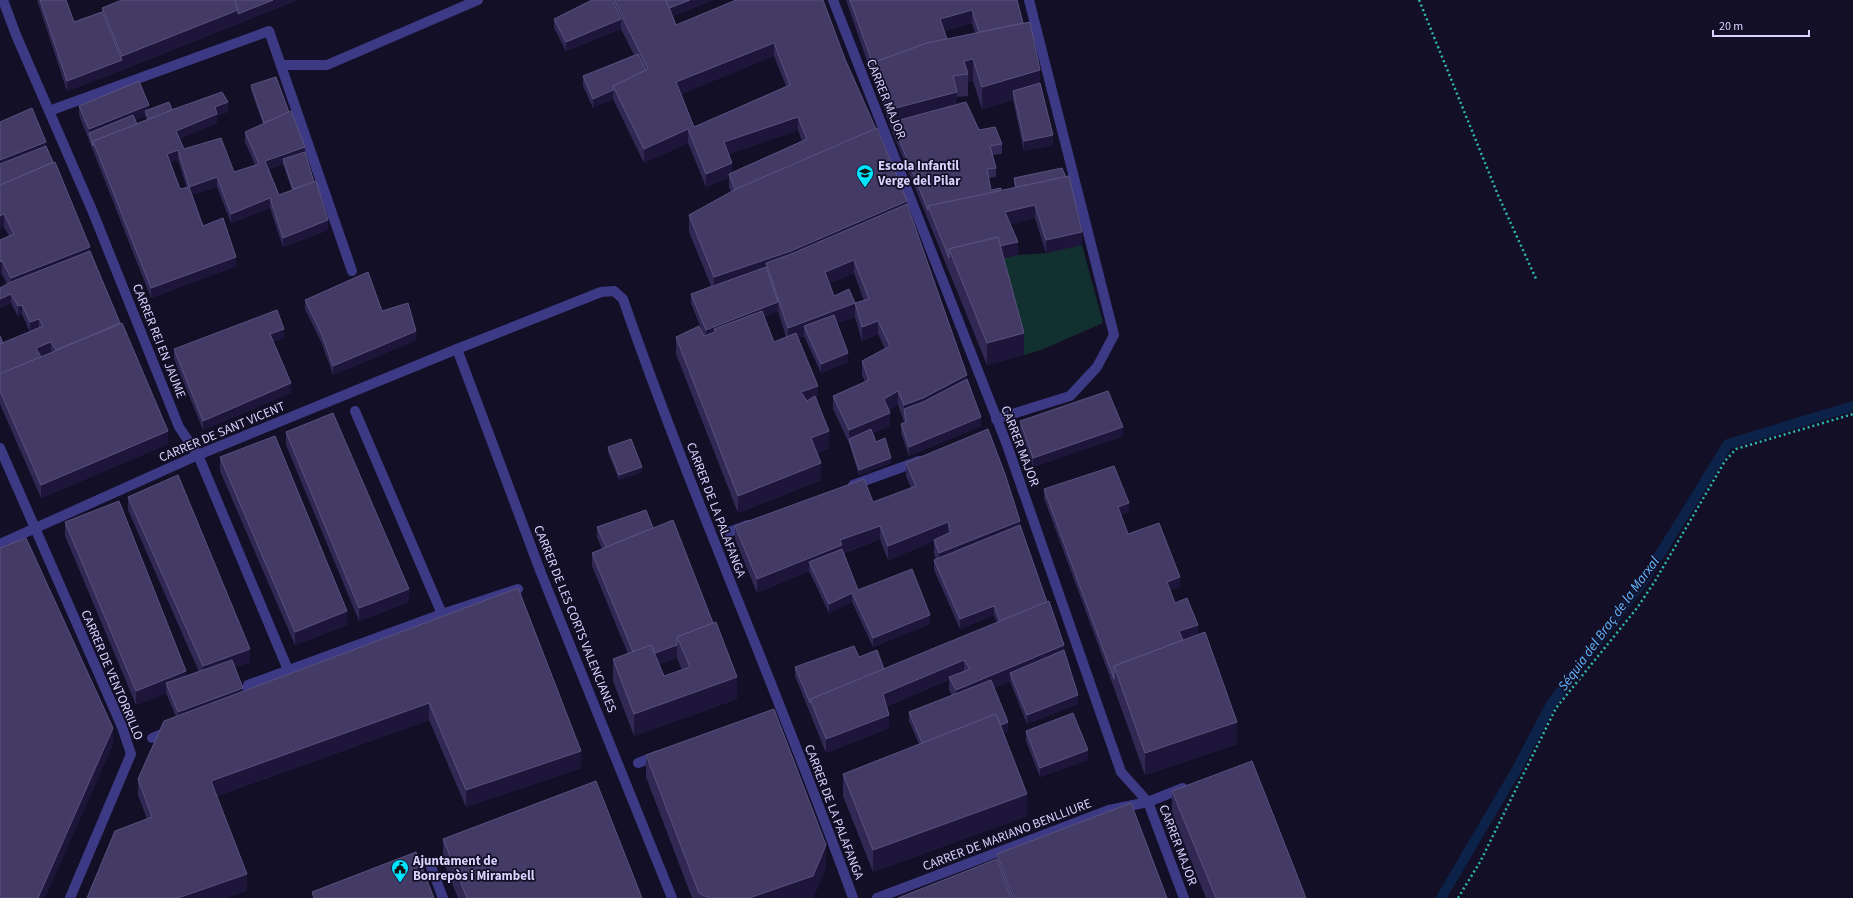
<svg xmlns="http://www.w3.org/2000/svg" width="1853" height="898" viewBox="0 0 1853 898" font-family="'Source Sans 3',sans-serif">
  <rect width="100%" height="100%" fill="#130f26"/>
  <polygon fill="#12302f" points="1082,245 1103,323 1041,350 1024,355 998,259 1018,255 1046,253"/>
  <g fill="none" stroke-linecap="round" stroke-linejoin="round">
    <polyline stroke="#0c2248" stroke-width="10" points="1441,898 1517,769 1551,704 1644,580 1728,444 1853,406"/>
    <g stroke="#2fb8b0" stroke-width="2.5" stroke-dasharray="2 3" stroke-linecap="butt">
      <polyline points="1419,0 1498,195 1537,281"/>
      <polyline points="1458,898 1480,862 1556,708 1637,608 1655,581 1725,461 1736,449 1853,414"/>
    </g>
    <polyline stroke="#3d3a85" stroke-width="10" points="281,65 327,65 478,0"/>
    <g stroke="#3d3a85" stroke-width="10">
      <polyline points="355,411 442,614"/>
      <polyline points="198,455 291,677"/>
      <polyline points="853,485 919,461"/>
      <polyline points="729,532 748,525"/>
      <polyline points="248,703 248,685 442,614 518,589"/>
      <polyline points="152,738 169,731"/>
      <polyline points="638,763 659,755"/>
      <polyline points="430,864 443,898"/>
    </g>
    <g stroke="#3d3a85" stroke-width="10">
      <polyline points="3,0 16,35 92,210 179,427 198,455"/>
      <polyline points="833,0 1007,445 1121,772 1148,802 1184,898"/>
      <polyline points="49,111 269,31 352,271"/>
      <polyline points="457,349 541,573 672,898"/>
      <polyline points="996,419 1070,396 1097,367 1114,335 1029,0"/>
      <polyline points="0,448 122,727 131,754 70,898"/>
      <path d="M0,544L198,455L457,349L601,292L614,291L623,299C693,501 781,697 853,898"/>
      <polyline points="877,898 1109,810 1148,802 1183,788"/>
    </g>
  </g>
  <g fill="#312854" fill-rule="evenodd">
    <polygon points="37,0 66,0 74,22 102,12 102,8 122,0 297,0 122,70 67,91"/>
    <path d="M592,0H713L673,16L676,25L736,0L845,59L907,204L967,379L981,426L909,456L901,433V424L904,422L898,404L889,410L890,426L873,433L876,442L891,463L859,475L849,443L833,409V396L865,382L862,375V361L885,349L878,334L862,341L855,317L837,323L848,362L821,373L804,336L798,338L818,403L829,448L817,453L821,480L738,513L676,354V337L704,336L691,303V294L711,286L689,232V215L731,192L729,187V178L706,187L688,143L644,163L613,99L593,108L583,86V76L634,55L621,29L566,51L554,28V19ZM774,56L786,86L694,127L681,94ZM798,130L802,141L732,173L729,154ZM854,273L864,301L855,303L834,296L830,283ZM778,311L786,337L774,342L764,317Z"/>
    <path d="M846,0H1017L1040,83L1053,145L1024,151L1013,100L982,109L973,81L968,82V96L957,97V105L979,130L1002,144V154L993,155L996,168V177L989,178L991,190L1001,191L1015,188L1014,183V178L1082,245L1046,253L1035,218L1010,224L1018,255L1004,258L1024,355L987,365L892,131L875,84ZM972,23L975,33L947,39L944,31Z"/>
    <path d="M251,85L305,152L328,230L283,247L270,208L231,223L217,187L192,195L203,226L236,266L151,298L79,115V106L149,109L228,112L217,115V123L179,139L184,149L234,172L255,165L245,142V132L263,124L251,90ZM145,116L147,120L137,124L135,120ZM178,160L187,188L180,189L170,162ZM283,164L292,190L279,195L269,169Z"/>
    <path d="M0,122L46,146L90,251L168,444L41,498L0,404V336L3,343L39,328L30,332L22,314L18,316L11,303L0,308V288L7,284L2,274L0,240L9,236L4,227ZM51,351L52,352L41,357L40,356Z"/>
    <polygon points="305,300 382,311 416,340 333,375 322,344 305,309"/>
    <polygon points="284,338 273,342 291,393 203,430 174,359 174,349"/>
    <polygon points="1020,421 1123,436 1033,467 1020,431"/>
    <polygon points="286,432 409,602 359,621 286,445"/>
    <polygon points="608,447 642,472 619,480 608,452"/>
    <polygon points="220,457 347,625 295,645 220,471"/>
    <polygon points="906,463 1020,525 1064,650 1078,704 1027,724 1010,681 994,688 1008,732 1004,733 1027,816 873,872 843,796 843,774 919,744 909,721 909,712 952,695 949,690 949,680 887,706 889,728 826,753 795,676 795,667 859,657 884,669 997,623 994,615 960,629 934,570 934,560 936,560 934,553 934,541 888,560 880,539 844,553 858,590 930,624 873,647 852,602 829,613 809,571 757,593 735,539 735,526 873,502 911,488 906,476"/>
    <polygon points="1044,489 1129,512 1121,515 1128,534 1180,587 1170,590 1175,603 1198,634 1183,639 1237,744 1145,775 1114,688 1044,498"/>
    <polygon points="128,497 250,662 235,667 243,691 518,588 581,768 466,807 429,720 217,796 247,891 147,819 138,795 138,779 176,717 166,693 136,705 65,536 65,522 186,676 199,672 128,510"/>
    <path d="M597,527L653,528L737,699L634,736L613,681V659L628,654L592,566V553L602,549L597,537ZM677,658L682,670L664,676L659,664Z"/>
    <polygon points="1026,731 1088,760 1040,777 1026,741"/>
    <polygon points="646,755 826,867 813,898 692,898 646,777"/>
    <polygon points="1172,791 1306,898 1206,898 1172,813"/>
    <polygon points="443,839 642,898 458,898 443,861"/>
    <polygon points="997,854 1167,898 898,898 997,859"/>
  </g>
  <g fill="#1d163a">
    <polygon points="273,0 297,0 238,24 238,14"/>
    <polygon points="690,0 713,0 669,18 669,9"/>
    <polygon points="238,10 238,24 122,70 122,56"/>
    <polygon points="972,10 972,23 940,32 940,19"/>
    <polygon points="621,19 621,29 566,51 566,42"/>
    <polygon points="774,43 774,56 676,96 676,82"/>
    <polygon points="973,59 973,81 968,82 968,74 964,61"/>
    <polygon points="122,60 122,70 67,91 67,81"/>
    <polygon points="1040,70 1040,92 1013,91 1013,100 982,109 982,87"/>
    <polygon points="613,90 613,99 593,108 593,99"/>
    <polygon points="957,92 957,114 892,122 892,109"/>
    <polygon points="228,102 228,112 217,115 217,123 176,141 176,131 215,107"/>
    <polygon points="149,105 149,114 145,111 145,116 90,138 89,133 89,129"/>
    <polygon points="798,117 798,130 724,156 724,142"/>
    <polygon points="688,129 688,143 644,163 644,149"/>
    <polygon points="1053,135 1053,145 1024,151 1024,141"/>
    <polygon points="46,142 46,156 0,174 0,160"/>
    <polygon points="305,147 305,156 283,159 283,164 265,171 265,161"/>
    <polygon points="178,150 178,160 167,163 167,154"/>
    <polygon points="732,163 732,177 729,174 729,178 706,187 706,174"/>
    <polygon points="217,177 217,187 189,196 189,187"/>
    <polygon points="270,198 270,208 231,223 231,214"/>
    <polygon points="907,201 907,218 766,263 766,276 714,294 714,277"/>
    <polygon points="1035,205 1035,218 1005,225 1005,212"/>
    <polygon points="4,214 4,227 0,229 0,216"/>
    <polygon points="328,220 328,230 283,247 283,238"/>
    <polygon points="1082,232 1082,245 1046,253 1046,240"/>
    <polygon points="1018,242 1018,255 957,269 952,257"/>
    <polygon points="90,247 90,260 11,292 11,278"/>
    <polygon points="236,257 236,266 151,298 151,288"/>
    <polygon points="854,260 854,273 825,285 825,272"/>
    <polygon points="2,261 2,274 0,275 0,262"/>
    <polygon points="11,294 11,303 0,308 0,299"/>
    <polygon points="778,302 778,311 715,336 715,332 714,329 714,337 706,340 706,330"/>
    <polygon points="855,303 855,317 808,334 804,326 804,336 788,342 788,328"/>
    <polygon points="22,305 22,314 18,316 18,306"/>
    <polygon points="39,319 39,328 30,332 30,322"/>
    <polygon points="878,321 878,334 862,341 862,327"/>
    <polygon points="284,329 284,338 270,343 270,334"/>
    <polygon points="416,331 416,340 333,375 333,366"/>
    <polygon points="1024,333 1024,355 987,365 987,343"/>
    <polygon points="51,342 51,351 36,357 36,348"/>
    <polygon points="848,353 848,362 821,373 821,364"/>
    <polygon points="967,375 967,388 904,409 904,405"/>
    <polygon points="291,383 291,393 203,430 203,421"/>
    <polygon points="818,386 818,403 801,409 801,392"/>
    <polygon points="898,391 898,404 884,412 884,399"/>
    <polygon points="890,413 890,426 850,443 849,439 849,443 849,430"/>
    <polygon points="981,417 981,426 909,456 909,447"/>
    <polygon points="1123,427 1123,436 1033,467 1033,458"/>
    <polygon points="168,431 168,444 41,498 41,485"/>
    <polygon points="829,431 829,448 811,455 811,438"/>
    <polygon points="891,458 891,463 859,475 859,470"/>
    <polygon points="821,463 821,480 738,513 738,496"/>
    <polygon points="642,467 642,472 619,480 619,475"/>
    <polygon points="1129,503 1129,512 1118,516 1118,507"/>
    <polygon points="1020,521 1020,534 939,567 939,553"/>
    <polygon points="948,522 948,535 888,560 888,546"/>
    <polygon points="880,526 880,539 842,553 809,562 809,571 757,593 757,579 840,540"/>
    <polygon points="1180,577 1180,587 1167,591 1167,582"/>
    <polygon points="409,589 409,602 359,621 359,608"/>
    <polygon points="852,593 852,602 829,613 829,604"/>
    <polygon points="994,606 994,615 960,629 960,619"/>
    <polygon points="347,611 347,625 295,645 295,632"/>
    <polygon points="930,615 930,624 873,647 873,638"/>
    <polygon points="1198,625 1198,634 1179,640 1179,631"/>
    <polygon points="677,645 677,658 636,673 636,659"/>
    <polygon points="1064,645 1064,659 1010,673 1010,681 956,703 956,690"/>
    <polygon points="250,649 250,662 203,680 203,666"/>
    <polygon points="964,660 964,673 949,677 949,680 883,707 883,694"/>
    <polygon points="186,671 186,685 166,683 166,693 136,705 136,691"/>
    <polygon points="737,677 737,699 634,736 634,714"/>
    <polygon points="243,688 243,697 178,721 178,712"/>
    <polygon points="1078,695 1078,704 1027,724 1027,715"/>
    <polygon points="429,703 429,720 211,798 211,781"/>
    <polygon points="889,715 889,728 826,753 826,739"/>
    <polygon points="1008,722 1008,732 926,763 926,753"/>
    <polygon points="1237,722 1237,744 1145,775 1145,753"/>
    <polygon points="113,728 113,745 45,898 38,898"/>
    <polygon points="1088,750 1088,760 1040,777 1040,768"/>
    <polygon points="581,751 581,768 466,807 466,790"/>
    <polygon points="1027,794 1027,816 873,872 873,850"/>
    <polygon points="826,845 826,867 813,898 749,898"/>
    <polygon points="247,874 247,891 227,898 178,898"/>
  </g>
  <g fill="#433a66" stroke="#5a527e" fill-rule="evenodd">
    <polygon points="40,0 66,0 74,22 102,12 122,60 67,81"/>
    <polygon points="122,0 235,0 238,10 122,56 102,8"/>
    <polygon points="235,0 273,0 238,14 238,10"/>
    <polygon points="592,0 612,0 621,19 566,42 554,19"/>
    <path d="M614,0H666L676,25L736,0H823L845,59L876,129L735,190L729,174L807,139L798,117L724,142L732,163L706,174L688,129L644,149L613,86L648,69ZM774,43L790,85L694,127L676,82Z"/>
    <polygon points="666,0 690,0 669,8"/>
    <polygon points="850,0 1017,0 1023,23 979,32 972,10 940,19 947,39 927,43 875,62 875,70"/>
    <polygon points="1030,22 1040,70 982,87 973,59 964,61 968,74 953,76 957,92 892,109 875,62 927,43"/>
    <polygon points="638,54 646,70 613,86 613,90 593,99 583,76"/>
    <polygon points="276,77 289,112 264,123 251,85"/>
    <polygon points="139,81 149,105 89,129 79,106"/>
    <polygon points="1040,83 1053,135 1024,141 1013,91"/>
    <polygon points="222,92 228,102 215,107 217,114 176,131 184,149 221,138 234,172 259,164 245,132 291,111 305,147 265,161 279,195 316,181 328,220 283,238 270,198 231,214 217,177 189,187 178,150 167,154 180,189 189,187 203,226 223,218 236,257 151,288 93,141 174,109"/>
    <polygon points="169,102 172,110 149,119 145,111"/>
    <polygon points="966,102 979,130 995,127 1002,144 990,146 996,168 987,169 991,190 1001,188 1001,191 928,206 928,210 892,122"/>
    <polygon points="32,108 46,142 0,160 0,122"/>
    <polygon points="133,115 137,124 93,141 93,146 89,133"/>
    <polygon points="877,128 907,201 791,251 714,277 689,215 736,189"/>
    <polygon points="46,146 53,162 0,185 0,164"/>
    <polygon points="305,152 314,182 293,189 283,159"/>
    <polygon points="55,162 90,247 11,278 2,261 0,262 0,240 14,234 4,214 0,216 0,185"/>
    <polygon points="1062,168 1066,177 1016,187 1014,178"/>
    <polygon points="1069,176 1082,232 1046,240 1035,205 1005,212 1018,242 1000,246 998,237 949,249 949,258 928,206"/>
    <path d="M907,204L967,375L923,398L904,405L898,391L884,399L890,413L849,430L833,396L869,380L862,361L890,346L878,321L862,327L855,303L788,328L766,263L791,254ZM854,260L869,299L855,303L849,289L834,296L825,272Z"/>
    <polygon points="998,237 1024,333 987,343 949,249"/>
    <polygon points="90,251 120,323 56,350 51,342 36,348 41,357 0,374 0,344 43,326 39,319 30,322 22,305 18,306 11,294 0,299 0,288 11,282"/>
    <polygon points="766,267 778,302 706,330 691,294"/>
    <polygon points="368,272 382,311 408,303 416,331 333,366 322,335 305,300"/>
    <polygon points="277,310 284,329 270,334 291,383 203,421 174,349"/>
    <polygon points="762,311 774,342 796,333 818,386 801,392 807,401 815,396 829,431 811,438 821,463 738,496 676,337 699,326 704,336 715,332 714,329"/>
    <polygon points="834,315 848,353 821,364 804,326"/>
    <polygon points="122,323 168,431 41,485 0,391 0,374"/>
    <polygon points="0,336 3,343 0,344"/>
    <polygon points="967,379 981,417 909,447 901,424 906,422 904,409 923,402"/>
    <polygon points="1108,391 1123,427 1033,458 1020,421"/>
    <polygon points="333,413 409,589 359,608 286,432"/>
    <polygon points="871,429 876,442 885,438 891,458 859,470 849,439"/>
    <polygon points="988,429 1005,474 1020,521 939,553 934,540 951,532 948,522 888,546 880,526 840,540 842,545 757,579 735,526 864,479 873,502 916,486 906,463"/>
    <polygon points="275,436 347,611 295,632 220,457"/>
    <polygon points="631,439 642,467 619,475 608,447"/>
    <polygon points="1114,466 1129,503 1118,507 1128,534 1159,523 1180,577 1167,582 1175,603 1187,598 1198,625 1179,631 1183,640 1114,666 1114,679 1044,489"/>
    <polygon points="178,475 250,649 203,666 128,497"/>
    <polygon points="119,501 186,671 136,691 65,522"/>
    <polygon points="646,510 653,528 606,547 597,527"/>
    <polygon points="673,520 713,623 677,637 677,645 655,653 651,645 633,652 592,553"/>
    <polygon points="1020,525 1047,602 1000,621 994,606 960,619 934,560"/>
    <polygon points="26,538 113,728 38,898 0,898 0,548"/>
    <polygon points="842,549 858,590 912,569 930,615 873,638 852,593 829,604 809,562"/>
    <polygon points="518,588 581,751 466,790 429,703 211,781 247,874 178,898 87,898 115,831 152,817 138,779 164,721"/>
    <polygon points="1049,601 1064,645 956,690 949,677 970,669 964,660 883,694 889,715 826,739 810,699"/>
    <polygon points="716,622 737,677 634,714 613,659 651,645 664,676 690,667 677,637"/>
    <polygon points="1205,632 1237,722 1145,753 1114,666"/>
    <polygon points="854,646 859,657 877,650 884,669 810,699 810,703 795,667"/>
    <polygon points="1064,650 1078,695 1027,715 1010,673"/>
    <polygon points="232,660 243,688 178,712 166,683"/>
    <polygon points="991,680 1008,722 1001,725 996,714 922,743 909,712"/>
    <polygon points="774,709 826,845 813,876 749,898 709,898 699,893 646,755"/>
    <polygon points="1073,713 1088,750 1040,768 1026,731"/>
    <polygon points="996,714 1027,794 873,850 843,774"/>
    <polygon points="1252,761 1306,898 1216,898 1172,791"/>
    <polygon points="596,781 642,898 467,898 443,839"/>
    <polygon points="1131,803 1167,898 1013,898 997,854"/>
    <polygon points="416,852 434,898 314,898 312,892"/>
    <polygon points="997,859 1011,898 898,898"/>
  </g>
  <defs>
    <g id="school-pin" transform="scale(0.9)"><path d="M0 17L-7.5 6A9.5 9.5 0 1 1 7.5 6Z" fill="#00e5ff" stroke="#130f26"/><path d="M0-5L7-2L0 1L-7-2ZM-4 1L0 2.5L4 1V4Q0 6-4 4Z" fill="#111"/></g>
    <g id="civic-pin" transform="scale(0.9)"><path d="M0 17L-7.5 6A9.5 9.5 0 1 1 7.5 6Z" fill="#00e5ff" stroke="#130f26"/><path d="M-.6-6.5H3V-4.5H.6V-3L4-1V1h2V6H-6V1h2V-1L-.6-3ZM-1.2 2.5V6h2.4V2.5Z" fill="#111"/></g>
  </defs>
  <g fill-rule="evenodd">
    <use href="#school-pin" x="865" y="173"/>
    <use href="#civic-pin" x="400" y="868"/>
  </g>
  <g text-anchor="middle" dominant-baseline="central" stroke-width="3.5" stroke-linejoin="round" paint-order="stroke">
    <g font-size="13" fill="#d9d4ff" stroke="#130f26">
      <text transform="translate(886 99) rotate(68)">CARRER MAJOR</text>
      <text transform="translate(159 341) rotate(68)">CARRER REI EN JAUME</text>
      <text transform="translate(222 432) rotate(-23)">CARRER DE SANT VICENT</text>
      <text transform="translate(1020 446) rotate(69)">CARRER MAJOR</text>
      <text transform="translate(716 510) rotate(69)">CARRER DE LA PALAFANGA</text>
      <text transform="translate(575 619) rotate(68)">CARRER DE LES CORTS VALENCIANES</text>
      <text transform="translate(112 675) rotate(67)">CARRER DE VENTORRILLO</text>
      <text transform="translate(834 812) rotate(69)">CARRER DE LA PALAFANGA</text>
      <text transform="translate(1007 835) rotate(-21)">CARRER DE MARIANO BENLLIURE</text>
      <text transform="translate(1178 845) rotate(69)">CARRER MAJOR</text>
    </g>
    <g font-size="13" font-weight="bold" fill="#d9d4ff" stroke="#130f26" text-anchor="start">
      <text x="878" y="166">Escola Infantil<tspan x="878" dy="15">Verge del Pilar</tspan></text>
      <text x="413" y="861">Ajuntament de<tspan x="413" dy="15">Bonrepòs i Mirambell</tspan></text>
    </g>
    <g font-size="14" font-style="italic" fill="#62b6ff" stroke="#130f26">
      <text transform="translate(1609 624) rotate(-54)">Séquia del Braç de la Marxal</text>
    </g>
  </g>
  <path d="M1713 30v6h96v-6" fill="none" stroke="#d9d4ff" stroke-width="2"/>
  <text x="1719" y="30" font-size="12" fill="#d9d4ff" stroke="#130f26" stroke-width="3" paint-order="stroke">20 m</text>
</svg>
